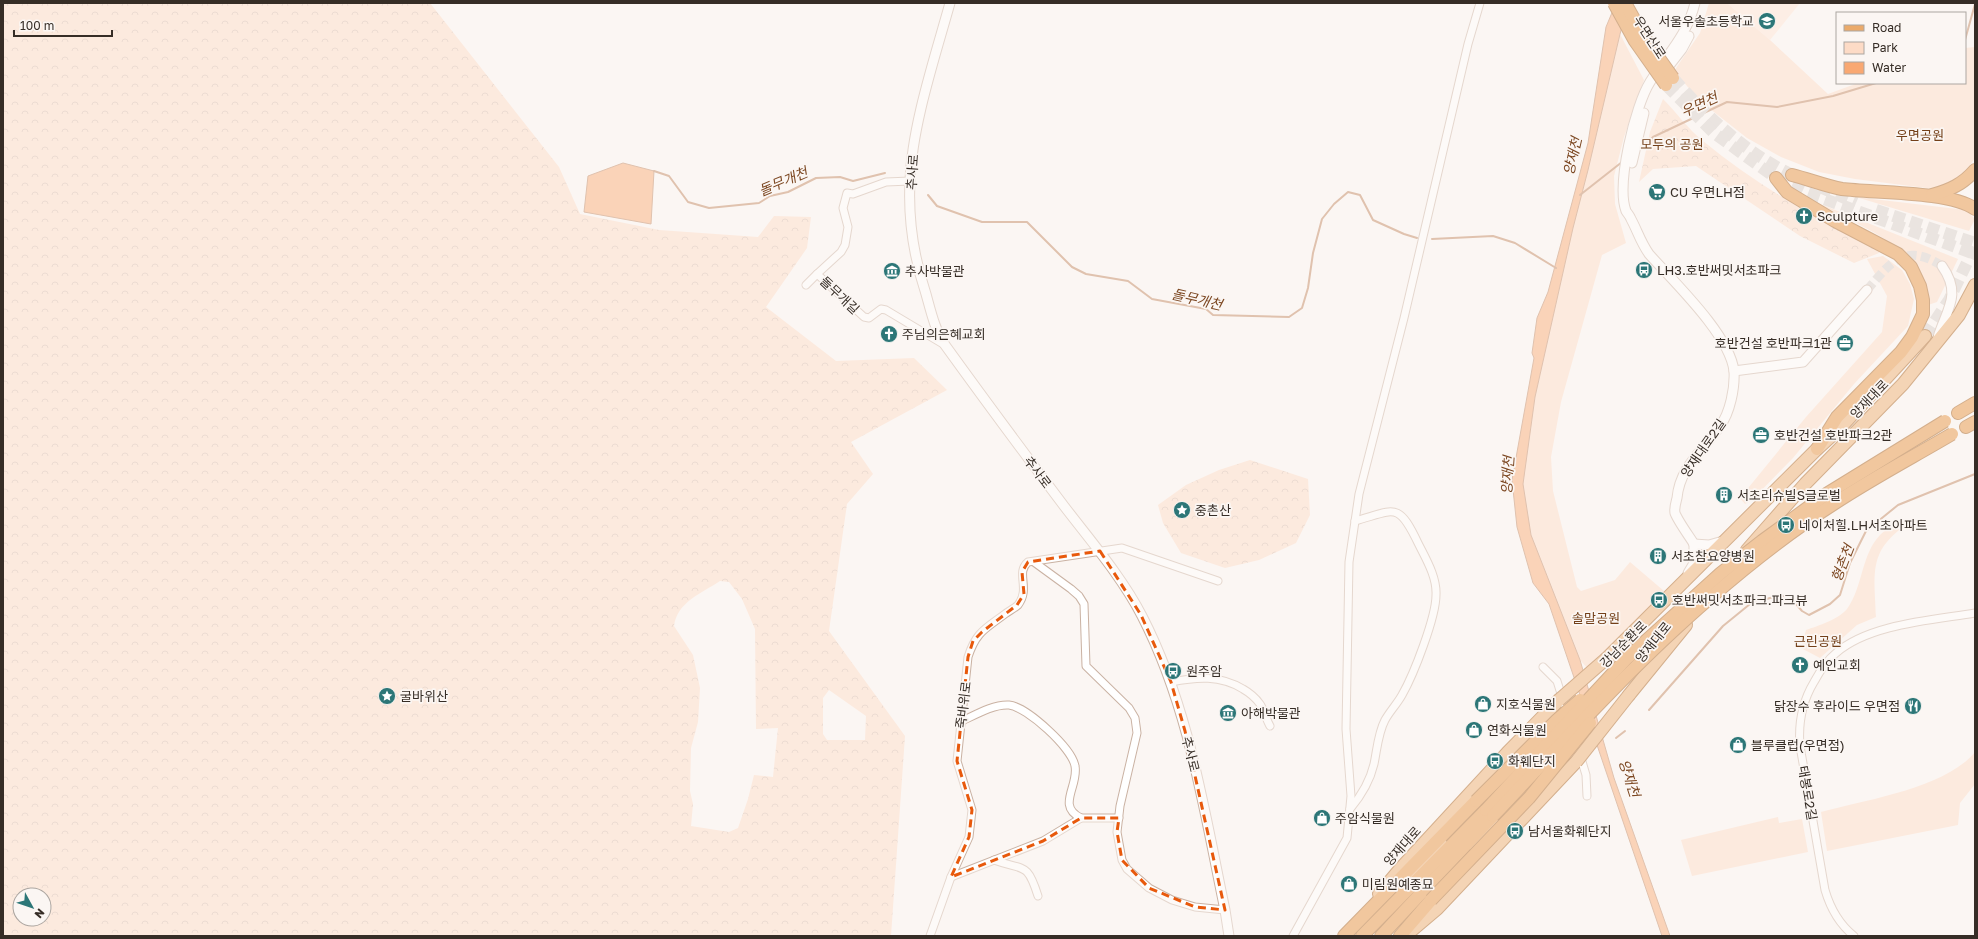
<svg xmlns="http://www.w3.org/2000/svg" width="1978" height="939" viewBox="0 0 1978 939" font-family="'Golos Text','Noto Sans KR',sans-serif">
  <defs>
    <pattern id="forest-crowns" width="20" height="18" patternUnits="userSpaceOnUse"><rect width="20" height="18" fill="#fddbc6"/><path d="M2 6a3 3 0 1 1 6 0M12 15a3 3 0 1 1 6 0" fill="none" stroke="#d9bcaa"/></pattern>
  </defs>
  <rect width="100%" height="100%" fill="#fbf6f3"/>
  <polygon fill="#ffe4d4" points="1727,3 1800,3 1770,40"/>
  <g fill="url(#forest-crowns)" fill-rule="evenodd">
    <path d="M3,3H430L559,167L580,214L659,230L758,237L774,216L811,217L807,248L766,307L836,361L914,358L947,390L851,442L873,474L847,504L829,631L905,736L891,936H3ZM720,581L729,582L742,599L755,629L756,729L778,728L773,777L754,775L748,799L738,828L729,832L691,826L693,804L690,791L691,748L698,722L700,688L693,655L674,626C677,602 702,593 720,581ZM829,690L866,716L865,740H827L823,734V698ZM20,895H44V919H20Z"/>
    <path d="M1663,99C1676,112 1688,129 1703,141C1757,185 1817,220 1880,250L1879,253L1854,263L1800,236L1696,166L1653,169L1639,182L1650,132Z"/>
    <polygon points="1250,460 1308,479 1310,515 1296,543 1259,560 1225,568 1181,553 1163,523 1158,505 1186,485 1219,470"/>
  </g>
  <g fill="#fddbc6">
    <polygon points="1709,3 1727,3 1770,40 1828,94 1858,83 1965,83 1965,48 1975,47 1975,158 1963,175 1934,189 1855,179 1819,172 1781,157 1747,138 1700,101 1674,71 1700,33"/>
    <polygon points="1620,34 1644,80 1624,137 1614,176 1615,204 1626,243 1602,255 1561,402 1551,457 1553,491 1577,587 1581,591 1615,580 1630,562 1664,591 1589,670 1580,660 1531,535 1522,489 1535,397 1573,228 1588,170"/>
    <polygon points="1856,197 1966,210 1975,219 1969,231"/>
    <path d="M1805,198L1958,259L1937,302L1928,305C1926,294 1925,279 1919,269C1901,240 1836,214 1805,198Z"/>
    <polygon points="1883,256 1902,270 1910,284 1914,299 1908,326 1854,384 1793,458 1752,500 1745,504 1740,498 1806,417 1882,332 1887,296 1867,259"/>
    <path d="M1903,519L1906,525C1867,552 1875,575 1876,617L1857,625L1820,658L1801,648L1806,630C1818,626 1839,619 1847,609C1863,587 1861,555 1880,535C1886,529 1896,524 1903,519Z"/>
    <path d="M1975,752V784L1960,803L1958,825L1827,851L1821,812C1865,800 1946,788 1975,752Z"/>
    <polygon points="1778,817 1779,823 1802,819 1808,852 1692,876 1681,840"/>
  </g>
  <g fill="#f9a872" stroke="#be835b">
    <polygon points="1616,3 1629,3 1620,34 1588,170 1573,228 1535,397 1523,484 1531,535 1580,660 1614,778 1670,936 1662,936 1549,604 1533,583 1517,527 1512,480 1534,358 1532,353 1537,318 1548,292 1588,143 1606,27"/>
    <polygon points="623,163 654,171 651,224 584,212 588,176"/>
  </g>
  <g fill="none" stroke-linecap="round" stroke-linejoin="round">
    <g stroke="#be835b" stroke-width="2">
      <polyline points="1965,40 1975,4"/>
      <polyline points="1638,149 1653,137 1727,102 1777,107 1833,96 1876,83"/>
      <polyline points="654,171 669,176 688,202 709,208 759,203 770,196 788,192 816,178 840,177 853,181 885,173"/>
      <polyline points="928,195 937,206 982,222 1027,222 1072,267 1086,274 1128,281 1152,299 1206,309 1213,315 1289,317 1302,308 1308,288 1313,253 1322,219 1334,204 1348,192 1360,195 1373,220 1404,234 1417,238"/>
      <polyline points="1580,195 1622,162"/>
      <polyline points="1432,239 1493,236 1515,243 1556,268"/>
      <polyline points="1649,710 1723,626 1750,604 1780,595 1791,598 1802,611 1809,615 1830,604 1840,595 1850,563 1866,531 1898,505 1975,474"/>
      <polyline points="1616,738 1625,731"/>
    </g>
    <path stroke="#d4ceca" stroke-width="9" stroke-dasharray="9 4.5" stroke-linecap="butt" d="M1867,290C1891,262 1905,242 1942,266"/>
    <polyline stroke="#d4ceca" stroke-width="12" stroke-dasharray="12 6" stroke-linecap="butt" points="1925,336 1949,300 1975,246"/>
    <g stroke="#d4ceca" stroke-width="12" stroke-dasharray="12 6" stroke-linecap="butt">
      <path d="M1673,78C1709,119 1750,157 1801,179"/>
      <polyline points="1666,85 1714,133 1776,178 1805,192 1975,254"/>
      <polyline points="1820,187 1856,203"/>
      <polyline points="1876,210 1975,243"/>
    </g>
    <g stroke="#cab2a3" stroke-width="9">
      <g id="minor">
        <polyline points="910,181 886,182 853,194 847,193 843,208 848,227 845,245 841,252 817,274 864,317 869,318 881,309 886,310 943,344"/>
        <polyline points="806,285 817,274"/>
        <polyline points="1034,562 1071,589 1079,596 1084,604 1086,666 1129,708 1135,718 1137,733 1120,806 1117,832 1122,860 1127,869 1149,888 1172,900 1195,907 1225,910"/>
        <polyline points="1543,667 1557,681 1567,713"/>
        <path d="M1171,682C1197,677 1220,675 1243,689C1250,693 1255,697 1260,704C1264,710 1266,719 1270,726"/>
        <path d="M960,722C975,715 993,704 1009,705C1027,707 1072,748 1075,766C1079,786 1056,806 1081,818"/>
        <polyline points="1575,738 1586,775 1587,796"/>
        <path d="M1350,809C1361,796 1370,781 1374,764C1377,750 1378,733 1385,720C1390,711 1397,704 1402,695C1414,674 1436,617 1436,595C1437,577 1426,559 1418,543C1398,501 1395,510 1355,521"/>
        <path d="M994,860C1024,871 1027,861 1038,896"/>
        <polyline points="951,877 1043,841 1081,818 1119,818"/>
        <path d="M930,936L951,877L969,837L972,810L957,761L968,657C976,632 985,629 1005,614C1009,611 1015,608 1018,605C1031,588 1015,573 1028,562L1122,548L1218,581"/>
        <polyline points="1293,936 1347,838 1351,796 1346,729 1349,562 1359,494 1404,318 1468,44 1480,3"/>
        <path d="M1854,936C1839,924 1830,907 1825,890L1800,746C1798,722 1802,702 1814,682C1820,671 1826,661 1836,653C1869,624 1933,620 1975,613"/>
      </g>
    </g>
    <g stroke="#cab2a3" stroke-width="11">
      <g id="tertiary">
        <path d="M950,3C935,57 912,125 910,181C908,219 914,258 926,294C931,312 935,330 945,345C984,399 1024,453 1064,506C1090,540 1122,577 1142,616C1189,707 1204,810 1225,910L1229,936"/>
        <polyline points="1668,67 1682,49 1689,36"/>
        <polyline points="1632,163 1644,113"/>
        <path d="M1938,337C1947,309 1962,294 1942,266"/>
        <polyline points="1734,371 1803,362 1867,290"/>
        <path d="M1694,544C1689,536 1678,521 1675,513C1674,508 1676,502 1677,498C1680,466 1703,451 1720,426C1730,413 1735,388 1734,371C1730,335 1673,281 1649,254C1640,241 1638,232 1631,219C1630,216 1628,214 1626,211C1616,184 1635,106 1650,82C1667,54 1687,36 1695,3"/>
        <polyline points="1694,544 1709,545 1723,541"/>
        <polyline points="1688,573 1694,563 1694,544"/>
      </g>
    </g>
    <g stroke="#a35912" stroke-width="14">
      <g id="primary">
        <polyline points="1747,550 1805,484 1903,384 1959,315 1975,285"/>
        <polyline points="1607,658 1817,449 1840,428 1925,336"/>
        <polyline points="1629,695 1686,625"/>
        <polyline points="1474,845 1520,796 1541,778"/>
        <polyline points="1404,886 1441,844"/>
        <polyline points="1379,894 1400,869 1507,753 1559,700"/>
        <polyline points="1405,936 1437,909 1576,762"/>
      </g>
    </g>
    <g stroke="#a35912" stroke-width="14">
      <g id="trunk">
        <path d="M1792,175C1808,179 1826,186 1842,189C1874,193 1951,191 1975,209"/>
        <polyline points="1776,178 1787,192 1835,221 1898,254 1911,267 1920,286 1923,300 1923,314 1912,337 1901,352 1837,417 1817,449"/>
        <path d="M1932,195C1950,190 1963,184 1975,170"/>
        <polyline points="1958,413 1975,403"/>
        <polyline points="1966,427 1975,422"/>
        <polyline points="1344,936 1476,801"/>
        <polyline points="1362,936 1486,810"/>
        <polyline points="1381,936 1493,816"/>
        <polyline points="1400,936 1431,900"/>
      </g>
    </g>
    <use href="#minor" stroke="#fff" stroke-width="7"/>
    <use href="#tertiary" stroke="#fff" stroke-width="9"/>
    <use href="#primary" stroke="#ebaa6a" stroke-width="12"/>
    <use href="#trunk" stroke="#e48e38" stroke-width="12"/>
    <g stroke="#a35912" stroke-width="14" stroke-linecap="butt">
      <g id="primary-bridge">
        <polyline points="1559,700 1607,658"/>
        <polyline points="1576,762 1629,695"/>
      </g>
    </g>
    <g stroke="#a35912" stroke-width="14" stroke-linecap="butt">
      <g id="trunk-bridge">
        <polyline points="1614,3 1635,41 1666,85"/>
        <polyline points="1625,3 1644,37 1673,78"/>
        <polyline points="1476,801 1557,720 1580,700"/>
        <polyline points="1486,810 1627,658 1721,573 1762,541 1828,493 1945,421"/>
        <path d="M1493,816C1563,742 1632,665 1710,598C1749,564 1791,531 1835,503C1873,478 1913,457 1952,434"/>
        <polyline points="1431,900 1529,798 1590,723"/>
      </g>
    </g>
    <use href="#primary-bridge" stroke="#ebaa6a" stroke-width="12"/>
    <use href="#trunk-bridge" stroke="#e48e38" stroke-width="12"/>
  </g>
  <path d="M0 0H1978V939H0ZM1100,551L1141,615L1171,682L1185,731L1225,910L1195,907L1149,888L1122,860L1117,832L1119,818H1081L1043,841L951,877L969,837L972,810L957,761L968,657L973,641L982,632L1017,605L1024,594L1022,572L1028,562Z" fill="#fbf6f3" fill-opacity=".55" fill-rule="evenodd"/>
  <path fill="none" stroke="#e8590c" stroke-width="3" stroke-dasharray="8 5" stroke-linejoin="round" d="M1100,551L1141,615L1171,682L1185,731L1225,910L1195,907L1149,888L1122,860L1117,832L1119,818H1081L1043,841L951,877L969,837L972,810L957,761L968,657L973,641L982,632L1017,605L1024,594L1022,572L1028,562Z"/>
  <defs>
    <g id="school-disc" transform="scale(0.9)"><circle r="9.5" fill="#2c7677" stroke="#fbf6f3"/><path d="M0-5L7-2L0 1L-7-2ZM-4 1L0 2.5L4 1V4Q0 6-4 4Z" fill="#fff"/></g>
    <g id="supermarket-disc" transform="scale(0.9)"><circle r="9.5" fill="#2c7677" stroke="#fbf6f3"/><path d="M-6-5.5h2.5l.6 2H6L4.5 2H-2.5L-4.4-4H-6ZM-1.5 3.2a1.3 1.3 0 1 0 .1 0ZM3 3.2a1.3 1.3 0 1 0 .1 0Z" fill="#fff"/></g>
    <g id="church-disc" transform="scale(0.9)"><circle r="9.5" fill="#2c7677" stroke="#fbf6f3"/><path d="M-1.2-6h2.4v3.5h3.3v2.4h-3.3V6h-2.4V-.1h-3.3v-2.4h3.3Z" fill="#fff"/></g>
    <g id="bus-disc" transform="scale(0.9)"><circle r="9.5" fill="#2c7677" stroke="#fbf6f3"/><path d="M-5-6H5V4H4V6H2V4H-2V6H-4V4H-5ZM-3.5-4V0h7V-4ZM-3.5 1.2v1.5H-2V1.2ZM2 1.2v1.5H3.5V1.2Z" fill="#fff"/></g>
    <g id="museum-disc" transform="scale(0.9)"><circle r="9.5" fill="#2c7677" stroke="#fbf6f3"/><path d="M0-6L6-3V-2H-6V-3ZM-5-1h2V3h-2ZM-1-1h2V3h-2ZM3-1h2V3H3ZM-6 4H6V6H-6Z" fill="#fff"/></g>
    <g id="office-disc" transform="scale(0.9)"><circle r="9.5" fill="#2c7677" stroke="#fbf6f3"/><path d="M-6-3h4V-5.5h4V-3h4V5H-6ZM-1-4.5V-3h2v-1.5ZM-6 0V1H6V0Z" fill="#fff"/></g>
    <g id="building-disc" transform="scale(0.9)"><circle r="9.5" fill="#2c7677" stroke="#fbf6f3"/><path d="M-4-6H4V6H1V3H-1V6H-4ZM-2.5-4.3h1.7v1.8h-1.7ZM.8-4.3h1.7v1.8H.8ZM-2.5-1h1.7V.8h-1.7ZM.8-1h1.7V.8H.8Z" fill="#fff"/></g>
    <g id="sight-disc" transform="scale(0.9)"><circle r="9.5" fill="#2c7677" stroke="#fbf6f3"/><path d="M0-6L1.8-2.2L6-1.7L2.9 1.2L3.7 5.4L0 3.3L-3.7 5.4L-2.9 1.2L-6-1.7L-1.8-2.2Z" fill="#fff"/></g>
    <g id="shop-disc" transform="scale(0.9)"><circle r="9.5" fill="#2c7677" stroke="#fbf6f3"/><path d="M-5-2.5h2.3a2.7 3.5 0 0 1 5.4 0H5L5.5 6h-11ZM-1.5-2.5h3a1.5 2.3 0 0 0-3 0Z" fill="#fff"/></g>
    <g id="restaurant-disc" transform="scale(0.9)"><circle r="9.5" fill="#2c7677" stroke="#fbf6f3"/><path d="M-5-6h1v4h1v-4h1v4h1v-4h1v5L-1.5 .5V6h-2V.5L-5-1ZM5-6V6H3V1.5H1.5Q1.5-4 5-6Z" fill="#fff"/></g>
  </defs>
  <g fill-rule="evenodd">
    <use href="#school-disc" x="1767" y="21"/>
    <use href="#supermarket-disc" x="1657" y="192"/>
    <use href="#church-disc" x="1804" y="216"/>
    <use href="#bus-disc" x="1644" y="270"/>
    <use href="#museum-disc" x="892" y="271"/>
    <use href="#church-disc" x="889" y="334"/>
    <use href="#office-disc" x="1845" y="343"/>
    <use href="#office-disc" x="1761" y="435"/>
    <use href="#building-disc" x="1724" y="495"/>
    <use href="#sight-disc" x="1182" y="510"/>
    <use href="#bus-disc" x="1786" y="525"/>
    <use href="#building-disc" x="1658" y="556"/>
    <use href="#bus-disc" x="1659" y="600"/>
    <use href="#church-disc" x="1800" y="665"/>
    <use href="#bus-disc" x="1173" y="671"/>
    <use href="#sight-disc" x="387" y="696"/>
    <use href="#shop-disc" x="1483" y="704"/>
    <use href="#restaurant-disc" x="1913" y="706"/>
    <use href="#museum-disc" x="1228" y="713"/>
    <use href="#shop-disc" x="1474" y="730"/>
    <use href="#shop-disc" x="1738" y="745"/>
    <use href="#bus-disc" x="1495" y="761"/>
    <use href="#shop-disc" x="1322" y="818"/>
    <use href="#bus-disc" x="1515" y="831"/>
    <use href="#shop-disc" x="1349" y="884"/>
  </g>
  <g text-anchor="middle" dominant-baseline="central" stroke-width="3.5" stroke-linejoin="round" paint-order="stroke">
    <g font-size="13" fill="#362d26" stroke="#fbf6f3" text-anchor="start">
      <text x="1754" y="21" text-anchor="end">서울우솔초등학교</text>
      <text x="1670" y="192">CU 우면LH점</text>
      <text x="1817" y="216">Sculpture</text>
      <text x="1657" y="270">LH3.호반써밋서초파크</text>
      <text x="905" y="271">추사박물관</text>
      <text x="902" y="334">주님의은혜교회</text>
      <text x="1832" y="343" text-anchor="end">호반건설 호반파크1관</text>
      <text x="1774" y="435">호반건설 호반파크2관</text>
      <text x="1737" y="495">서초리슈빌S글로벌</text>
      <text x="1195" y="510">중촌산</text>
      <text x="1799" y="525">네이처힐.LH서초아파트</text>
      <text x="1671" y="556">서초참요양병원</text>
      <text x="1672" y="600">호반써밋서초파크.파크뷰</text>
      <text x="1813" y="665">예인교회</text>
      <text x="1186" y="671">원주암</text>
      <text x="400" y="696">굴바위산</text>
      <text x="1496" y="704">지호식물원</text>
      <text x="1900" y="706" text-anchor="end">닭장수 후라이드 우면점</text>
      <text x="1241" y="713">아해박물관</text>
      <text x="1487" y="730">연화식물원</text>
      <text x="1751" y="745">블루클럽(우면점)</text>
      <text x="1508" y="761">화훼단지</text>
      <text x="1335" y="818">주암식물원</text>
      <text x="1528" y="831">남서울화훼단지</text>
      <text x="1362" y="884">미림원예종묘</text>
    </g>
    <g font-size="13" fill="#362d26" stroke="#fbf6f3">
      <text transform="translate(1650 37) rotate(57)">우면산로</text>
      <text transform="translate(912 172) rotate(-86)">추사로</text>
      <text transform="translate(840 295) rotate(43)">돌무개길</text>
      <text transform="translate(1869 399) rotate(-46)">양재대로</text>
      <text transform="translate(1703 448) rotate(-55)">양재대로2길</text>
      <text transform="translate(1038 472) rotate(53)">추사로</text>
      <text transform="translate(1653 642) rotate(-51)">양재대로</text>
      <text transform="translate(1623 644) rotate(-45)">강남순환로</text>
      <text transform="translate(963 705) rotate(-83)">죽바위로</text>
      <text transform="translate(1191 754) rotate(76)">추사로</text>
      <text transform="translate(1808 793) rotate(80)">태봉로2길</text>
      <text transform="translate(1402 846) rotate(-48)">양재대로</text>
    </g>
    <g font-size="13" fill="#744019" stroke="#fbf6f3">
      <text x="1920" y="135">우면공원</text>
      <text x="1672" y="144">모두의 공원</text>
      <text x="1596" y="618">솔말공원</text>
      <text x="1818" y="641">근린공원</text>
    </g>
    <g font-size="14" font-style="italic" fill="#7c4721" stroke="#fbf6f3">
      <text transform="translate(1699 104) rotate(-25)">우면천</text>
      <text transform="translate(1572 156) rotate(-77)">양재천</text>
      <text transform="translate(783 181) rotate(-23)">돌무개천</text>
      <text transform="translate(1197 299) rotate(13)">돌무개천</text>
      <text transform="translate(1507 475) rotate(-86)">양재천</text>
      <text transform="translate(1842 563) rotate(-69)">형촌천</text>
      <text transform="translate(1630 778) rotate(72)">양재천</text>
    </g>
  </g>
  <rect width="1978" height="939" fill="none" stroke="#362d26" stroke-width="8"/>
  <rect x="1836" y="12" width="130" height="72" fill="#fbf6f3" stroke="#aca6a1"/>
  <rect x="1844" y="25" width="20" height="6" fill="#ebaa6a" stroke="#aca6a1"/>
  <text x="1872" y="32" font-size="12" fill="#362d26">Road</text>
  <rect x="1844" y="42" width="20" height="12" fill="#fddbc6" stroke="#aca6a1"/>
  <text x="1872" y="52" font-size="12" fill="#362d26">Park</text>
  <rect x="1844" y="62" width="20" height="12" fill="#f9a872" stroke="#aca6a1"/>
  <text x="1872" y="72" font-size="12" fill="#362d26">Water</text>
  <g transform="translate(32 907) rotate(130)"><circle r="19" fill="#fbf6f3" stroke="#aca6a1"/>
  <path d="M0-3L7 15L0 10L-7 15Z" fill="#2c7677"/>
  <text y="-6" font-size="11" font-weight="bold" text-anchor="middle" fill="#362d26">N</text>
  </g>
  <path d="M14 30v6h98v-6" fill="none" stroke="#362d26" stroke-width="2"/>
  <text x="20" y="30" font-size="12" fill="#362d26" stroke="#fbf6f3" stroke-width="3" paint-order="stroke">100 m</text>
</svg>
